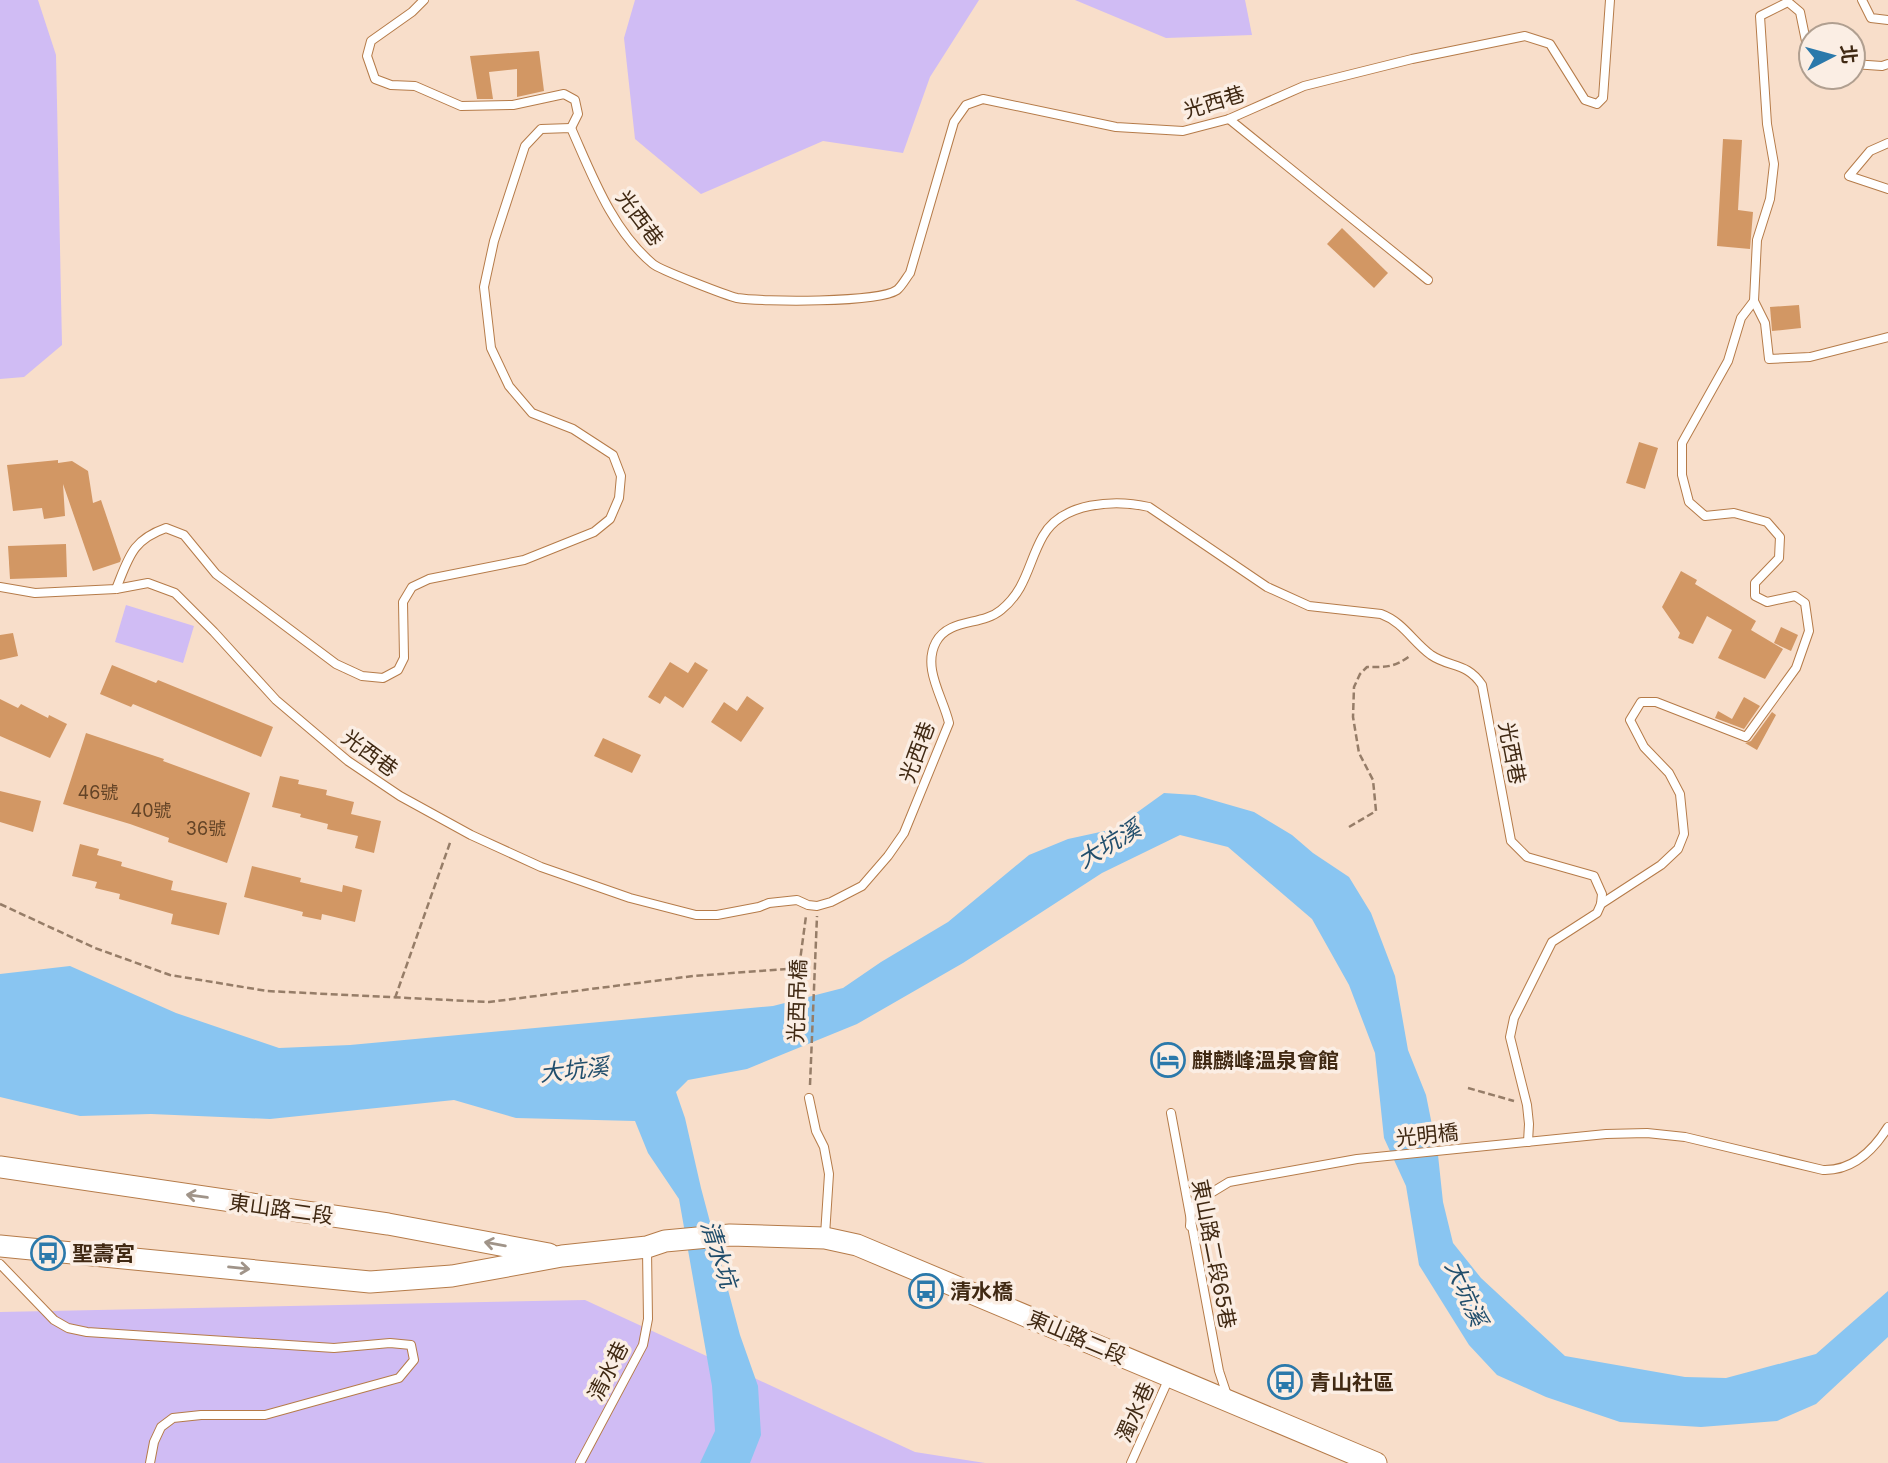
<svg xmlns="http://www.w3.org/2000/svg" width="1888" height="1463" viewBox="0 0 1888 1463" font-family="Inter,'Noto Sans TC',sans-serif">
  <rect width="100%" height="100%" fill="#f8deca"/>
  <g fill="#d0bcf4">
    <polygon points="0,0 38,0 56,55 62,345 24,377 0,379"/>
    <polygon points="635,0 979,0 930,77 903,153 823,141 701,194 635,139 624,38"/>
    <polygon points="1075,0 1245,0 1252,35 1166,38"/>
    <polygon points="126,605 194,626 183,663 115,642"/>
    <polygon points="585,1300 915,1452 985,1463 0,1463 0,1312"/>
  </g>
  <polygon fill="#89c5f1" points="1164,793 1195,795 1254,812 1292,835 1313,853 1349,877 1371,913 1395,976 1408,1050 1426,1095 1438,1155 1443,1202 1453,1243 1481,1278 1565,1356 1685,1377 1726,1378 1816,1354 1888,1291 1888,1337 1816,1404 1777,1421 1701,1427 1620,1422 1546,1397 1497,1375 1469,1345 1419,1265 1406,1186 1384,1138 1375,1053 1349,985 1312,919 1228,847 1180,835 1102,873 963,963 857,1024 747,1069 688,1080 676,1092 685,1118 701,1188 740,1335 758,1386 761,1435 750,1463 700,1463 715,1431 712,1386 679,1199 648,1153 635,1121 516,1118 454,1100 270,1119 151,1114 80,1116 0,1097 0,974 70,966 176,1013 279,1048 350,1045 773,1006 843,988 881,962 948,922 1029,855 1068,839 1114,829"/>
  <g fill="#d29764">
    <polygon points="539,51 544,91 517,97 517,69 489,72 493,99 477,99 470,56"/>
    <polygon points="1723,139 1742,140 1738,210 1753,212 1750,249 1717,246"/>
    <polygon points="1342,228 1388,273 1374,288 1327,244"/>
    <polygon points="1799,305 1801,328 1772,331 1770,307"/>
    <polygon points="1639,442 1658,448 1645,489 1626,483"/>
    <polygon points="58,460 58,463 72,461 88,471 93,503 101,500 121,559 120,562 93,571 63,484 65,516 44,519 42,508 13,511 7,465"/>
    <polygon points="66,544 67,577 10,579 8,546"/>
    <polygon points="1681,571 1697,580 1695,584 1756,621 1751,630 1783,649 1765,679 1718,658 1732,630 1707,616 1693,644 1678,638 1680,633 1662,607"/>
    <polygon points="1781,627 1798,635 1791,651 1774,643"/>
    <polygon points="13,633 18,656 0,660 0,635"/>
    <polygon points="670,662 688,673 695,662 708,670 683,708 665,696 660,704 648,697"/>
    <polygon points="112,665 156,683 158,680 273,727 261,757 133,704 131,707 100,694"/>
    <polygon points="747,696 764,708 741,742 711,722 724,702 737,711"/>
    <polygon points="1744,697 1760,706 1744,729 1715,718 1718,711 1732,719"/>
    <polygon points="0,699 18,708 21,704 48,718 49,715 67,724 50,758 0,736"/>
    <polygon points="1772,712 1776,715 1757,750 1745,743 1751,741"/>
    <polygon points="86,733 164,759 163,761 250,793 227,863 168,842 169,838 130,824 63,804"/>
    <polygon points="603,738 641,755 632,773 594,756"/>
    <polygon points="280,776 299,780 298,784 327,790 326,795 354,802 351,814 381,821 374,853 355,848 358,836 327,829 328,824 300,817 301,814 272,807"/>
    <polygon points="0,791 41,801 33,832 0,822"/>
    <polygon points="80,844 99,849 97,855 122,862 121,866 173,881 171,890 227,903 219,935 171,924 173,914 119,899 120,894 95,888 97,882 72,876"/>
    <polygon points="252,866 301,878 300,882 342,892 343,885 362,890 355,922 322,914 321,920 302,916 303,912 244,897"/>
  </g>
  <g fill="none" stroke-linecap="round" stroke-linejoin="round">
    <g stroke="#b57b49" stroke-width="10">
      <g id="service">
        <polyline points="424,0 412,12 371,41 367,56 375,79 391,85 415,86 461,106 513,105 564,94 575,100 578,114 571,128"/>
        <polyline points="1862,0 1871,18 1888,20"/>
        <polyline points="1853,64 1882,66 1888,64"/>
        <polyline points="1229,119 1428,280"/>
        <polyline points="1888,143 1870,151 1849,176 1888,189"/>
        <polyline points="1754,301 1765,323 1769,359 1810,357 1888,337"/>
        <path d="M0,587L35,593L116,589L148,583L175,593L214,632L276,700L348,761L400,796L471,835L541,867L630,898L696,915H717L759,907L769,903L797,900L808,905L817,906L831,902L862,886L888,856L904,833L949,723C943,697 922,668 936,642C949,618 982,626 1001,610C1027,589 1028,562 1043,536C1062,502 1115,499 1149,507L1267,587L1309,606L1381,614C1403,622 1413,642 1431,655C1450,668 1467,662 1482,685L1511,841L1527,857L1594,876L1602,894L1601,904L1597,913L1552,942L1514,1018L1510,1037L1527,1105L1529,1124L1528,1142"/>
        <path d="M116,589C129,557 132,540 166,528L184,535L216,574L336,664L362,676L383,678L398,670L404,658L403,602L412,587L429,579L524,560L594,532L610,519L619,498L621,476L613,455L573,429L532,413L509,386L491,348L484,287L494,241L525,146L541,129L571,128C592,175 612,230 653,264C660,270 728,296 737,298C762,302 878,303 897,290C902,286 906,278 910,273L954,122L966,105L983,99L1116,127L1183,131L1229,119L1304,86L1412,59L1525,36L1550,44L1585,100L1597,104L1603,98L1610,0"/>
        <polyline points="1601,904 1661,865 1678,849 1684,834 1680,794 1669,773 1644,747 1630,720 1641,702 1656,702 1746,737 1796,668 1809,631 1805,603 1795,596 1767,602 1755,596 1755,583 1779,558 1780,537 1767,522 1734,513 1705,516 1689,502 1682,475 1682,443 1728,361 1741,318 1754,301 1757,240 1770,199 1774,164 1767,124 1760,16 1788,2 1800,12 1808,51 1811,53"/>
        <polyline points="809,1098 816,1131 824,1147 829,1174 825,1235"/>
        <polyline points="1171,1113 1219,1371 1228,1398"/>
        <path d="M1190,1226L1191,1212L1196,1202L1229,1182L1357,1159L1606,1134L1647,1133L1685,1137L1823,1170C1852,1171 1873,1151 1888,1127"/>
        <polyline points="0,1264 54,1320 68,1328 87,1332 334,1348 390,1343 411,1345 414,1360 399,1378 265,1415 201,1415 173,1418 161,1427 154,1442 150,1463"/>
        <polyline points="580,1463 643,1345 648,1319 647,1250"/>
        <polyline points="1131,1463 1169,1378"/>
      </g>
    </g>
    <g stroke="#b57b49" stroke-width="23">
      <g id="secondary">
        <polyline points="0,1167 388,1224 549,1254"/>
        <polyline points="0,1246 370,1282 452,1276 562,1256 647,1247 665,1241 730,1235 825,1238 857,1245 1376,1463"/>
      </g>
    </g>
    <g stroke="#967d68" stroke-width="2.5" stroke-dasharray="7 3.5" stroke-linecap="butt">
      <path d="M1349,827L1376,811L1373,780L1359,753L1353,717L1354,687L1360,674L1367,667C1386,667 1394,668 1411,655"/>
      <polyline points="0,904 95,948 170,975 267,991 489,1002 693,976 799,968 806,916"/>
      <polyline points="395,998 451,840"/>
      <polyline points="810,1085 817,916"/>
      <polyline points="1468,1088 1514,1101"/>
    </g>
    <use href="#service" stroke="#fff" stroke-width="8"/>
    <use href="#secondary" stroke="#fff" stroke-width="21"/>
  </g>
  <defs><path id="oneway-shaft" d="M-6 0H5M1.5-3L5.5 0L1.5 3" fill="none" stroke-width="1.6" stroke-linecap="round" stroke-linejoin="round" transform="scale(1.75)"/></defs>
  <g stroke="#a09489">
    <use href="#oneway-shaft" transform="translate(197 1196) rotate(-172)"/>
    <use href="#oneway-shaft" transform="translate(495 1244) rotate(-170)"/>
    <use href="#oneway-shaft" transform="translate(239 1268) rotate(6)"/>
  </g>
  <defs>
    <g id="hotel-ring" transform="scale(1.75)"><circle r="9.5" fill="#fbeee4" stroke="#2b79ab" stroke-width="1.5"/><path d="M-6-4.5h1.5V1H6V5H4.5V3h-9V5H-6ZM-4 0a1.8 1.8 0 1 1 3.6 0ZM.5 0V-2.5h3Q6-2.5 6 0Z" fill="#2b79ab"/></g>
    <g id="bus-ring" transform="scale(1.75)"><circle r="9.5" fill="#fbeee4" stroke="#2b79ab" stroke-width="1.5"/><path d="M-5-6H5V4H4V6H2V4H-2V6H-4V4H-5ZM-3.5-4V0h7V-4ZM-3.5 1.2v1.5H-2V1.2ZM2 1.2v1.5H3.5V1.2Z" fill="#2b79ab"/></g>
  </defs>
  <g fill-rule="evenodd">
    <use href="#hotel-ring" x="1168" y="1060"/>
    <use href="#bus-ring" x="48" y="1253"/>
    <use href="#bus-ring" x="926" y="1291"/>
    <use href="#bus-ring" x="1285" y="1382"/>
  </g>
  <g text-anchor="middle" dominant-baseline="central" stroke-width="7" stroke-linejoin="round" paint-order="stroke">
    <g font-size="18" fill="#644427">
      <text x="98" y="792">46號</text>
      <text x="151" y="810">40號</text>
      <text x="206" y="828">36號</text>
    </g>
    <g font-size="21" fill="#402913" stroke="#fbeee4">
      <text transform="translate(1214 102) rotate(-17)">光西巷</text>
      <text transform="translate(640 218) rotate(53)">光西巷</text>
      <text transform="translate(917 752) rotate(-70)">光西巷</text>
      <text transform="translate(370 753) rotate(36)">光西巷</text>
      <text transform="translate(1512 753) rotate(79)">光西巷</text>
      <text transform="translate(797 1001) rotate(-88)">光西吊橋</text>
      <text transform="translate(1427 1135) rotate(-6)">光明橋</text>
      <text transform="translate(281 1209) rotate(8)">東山路二段</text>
      <text transform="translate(1214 1254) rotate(79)">東山路二段65巷</text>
      <text transform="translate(1077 1337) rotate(23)">東山路二段</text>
      <text transform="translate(608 1371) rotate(-63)">清水巷</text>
      <text transform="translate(1135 1412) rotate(-66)">濁水巷</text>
    </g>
    <g font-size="21" font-weight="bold" fill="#402913" stroke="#fbeee4" text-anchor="start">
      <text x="1192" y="1060">麒麟峰溫泉會館</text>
      <text x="72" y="1253">聖壽宮</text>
      <text x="950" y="1291">清水橋</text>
      <text x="1310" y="1382">青山社區</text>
    </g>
    <g font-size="23" font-style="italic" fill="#214e6c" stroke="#fbeee4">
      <text transform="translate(1109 844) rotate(-31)">大坑溪</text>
      <text transform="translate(574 1070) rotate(-6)">大坑溪</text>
      <text transform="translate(719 1254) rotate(72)">清水坑</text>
      <text transform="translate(1466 1293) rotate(66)">大坑溪</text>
    </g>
  </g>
  <g transform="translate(1832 56) rotate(84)"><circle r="33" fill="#fbeee4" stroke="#b09f90" stroke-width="2"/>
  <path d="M0-5L12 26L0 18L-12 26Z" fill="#2b79ab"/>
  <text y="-10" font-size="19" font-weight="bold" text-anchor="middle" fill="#402913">北</text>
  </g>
</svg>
